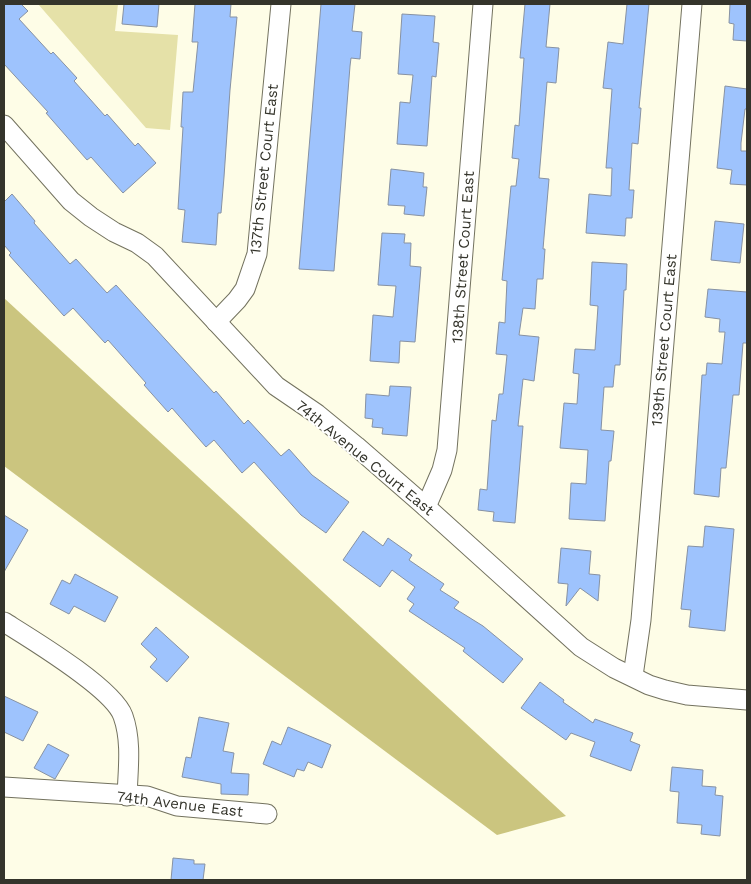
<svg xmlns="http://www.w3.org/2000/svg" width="751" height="884" viewBox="0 0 751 884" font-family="'Work Sans',sans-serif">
  <rect width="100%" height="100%" fill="#fefde7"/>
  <polygon fill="#e5e1a8" points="38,4 118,4 115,31 178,35 170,130 146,128"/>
  <polygon fill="#cbc57f" points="4,298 566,816 497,835 4,466"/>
  <g fill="#9ec3fd" stroke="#8792a3">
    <polygon points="4,4 21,4 28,11 19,19 51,54 53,52 77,78 74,81 105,116 107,114 135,146 138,143 156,163 123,193 91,157 87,160 46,113 48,112 4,64"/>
    <polygon points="124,4 159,4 157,27 122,24"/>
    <polygon points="195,4 231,4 230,17 237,17 230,90 224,177 221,213 218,213 216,245 182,242 185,210 178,209 183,127 181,127 183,92 193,92 198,42 192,42"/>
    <polygon points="321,4 355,4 352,31 362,32 360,59 351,58 350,66 334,271 299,269"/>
    <polygon points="525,4 550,4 546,47 559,48 556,83 547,82 539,178 549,179 543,249 545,249 543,279 537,279 535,309 523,308 519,335 539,337 534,381 523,379 518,426 523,426 515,523 493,521 494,512 478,510 480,489 487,490 492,420 496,421 499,394 503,394 507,355 496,354 499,322 505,323 507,281 502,280 511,186 516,186 519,159 512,158 515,125 519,126 524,58 520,58"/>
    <polygon points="627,4 649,4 639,108 641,108 638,144 632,143 629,190 634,190 632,218 626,218 625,236 586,233 589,194 611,196 612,168 606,168 612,89 603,88 608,42 623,44"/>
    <polygon points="730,4 747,4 747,41 733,40 734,24 729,23"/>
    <polygon points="402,14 435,16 433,42 439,43 436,77 432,76 427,146 397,144 400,102 410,103 413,75 398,74"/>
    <polygon points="725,86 747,89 747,109 745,109 741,143 741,151 747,151 747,185 730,184 732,170 717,168"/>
    <polygon points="391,169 424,173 423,187 427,187 424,216 404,214 405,206 388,205"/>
    <polygon points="12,194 35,221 34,223 70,264 76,259 107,293 116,285 214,393 216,391 244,424 248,420 281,456 289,449 312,475 349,502 326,533 301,515 254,462 242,473 214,440 206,447 172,408 168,412 144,385 146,383 108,340 105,343 73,308 64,316 9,255 11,253 4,245 4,202"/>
    <polygon points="715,221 744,224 740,263 711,260"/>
    <polygon points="382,233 405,234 404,243 411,243 410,266 421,267 415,342 400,341 399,363 370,361 373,315 393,317 396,286 378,285"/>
    <polygon points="592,262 627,264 626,290 624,290 620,365 615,365 613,387 604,387 601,430 614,431 611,461 609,461 605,521 569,519 571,483 586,484 588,450 560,448 564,403 577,404 579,374 573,373 575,349 595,350 598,306 590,305"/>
    <polygon points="708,289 747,292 747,343 743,343 739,395 733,395 726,468 721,468 719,497 694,494 702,375 706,375 707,363 722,364 725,332 719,332 720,319 705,317"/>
    <polygon points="390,386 411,387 407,436 382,434 383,428 372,427 373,419 365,418 366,394 389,396"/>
    <polygon points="4,515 28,530 4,572"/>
    <polygon points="705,526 734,529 725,631 689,627 691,610 681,609 688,546 703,547"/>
    <polygon points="363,531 383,546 388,538 412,555 409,560 444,584 440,590 459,602 454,608 483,626 523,659 503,683 463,651 465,648 409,611 414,604 407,599 415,587 392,570 380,587 343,560"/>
    <polygon points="561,548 591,551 589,574 600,575 598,601 580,588 566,606 568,584 558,583"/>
    <polygon points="75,574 118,597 105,622 74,606 69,614 50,604 62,580 70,584"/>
    <polygon points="156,627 189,657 167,682 150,667 157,659 141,644"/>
    <polygon points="540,682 564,700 563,702 593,723 595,719 633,733 630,741 640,745 631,771 590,756 595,742 571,733 566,740 521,708"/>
    <polygon points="4,696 38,712 23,741 4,732"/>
    <polygon points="199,717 229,723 223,751 234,753 231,773 249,774 248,795 221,794 221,784 182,777 186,757 191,758"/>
    <polygon points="288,727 331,745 322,768 308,762 304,771 297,769 294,777 263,764 272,741 281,745"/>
    <polygon points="48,744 69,755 55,779 34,768"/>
    <polygon points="672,767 703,770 702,786 716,787 715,795 723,796 720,836 701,834 702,825 677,823 679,792 670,791"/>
    <polygon points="173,858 194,860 194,864 205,864 203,880 171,880"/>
  </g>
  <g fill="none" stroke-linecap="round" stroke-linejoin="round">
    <g stroke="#73725f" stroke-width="21">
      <g id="minor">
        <polyline points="4,125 71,201 91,217 114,232 137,243 155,256 276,386 317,414 356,446 426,507 581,647 614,668 649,685 665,690 687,695 747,700"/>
        <polyline points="216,322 237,300 245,289 257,254 281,4"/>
        <polyline points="426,507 442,470 447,450 483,4"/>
        <path d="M4,622C31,639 113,688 123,716C132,741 128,770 127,796"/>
        <polyline points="633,676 641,620 692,4"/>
        <polyline points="4,787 147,796 177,806 267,814"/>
      </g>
    </g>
    <use href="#minor" stroke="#fff" stroke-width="19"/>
  </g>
  <g text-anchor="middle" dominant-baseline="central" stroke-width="4" stroke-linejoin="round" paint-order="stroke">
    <g font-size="15" fill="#34342b" stroke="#fff">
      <text transform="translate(264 169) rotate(-84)">137th Street Court East</text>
      <text transform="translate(463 257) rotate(-86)">138th Street Court East</text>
      <text transform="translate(664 340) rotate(-85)">139th Street Court East</text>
      <text transform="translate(365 458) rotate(39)">74th Avenue Court East</text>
      <text transform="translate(180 804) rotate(7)">74th Avenue East</text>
    </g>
  </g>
  <rect width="751" height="884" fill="none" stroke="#34342b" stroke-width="10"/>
</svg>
